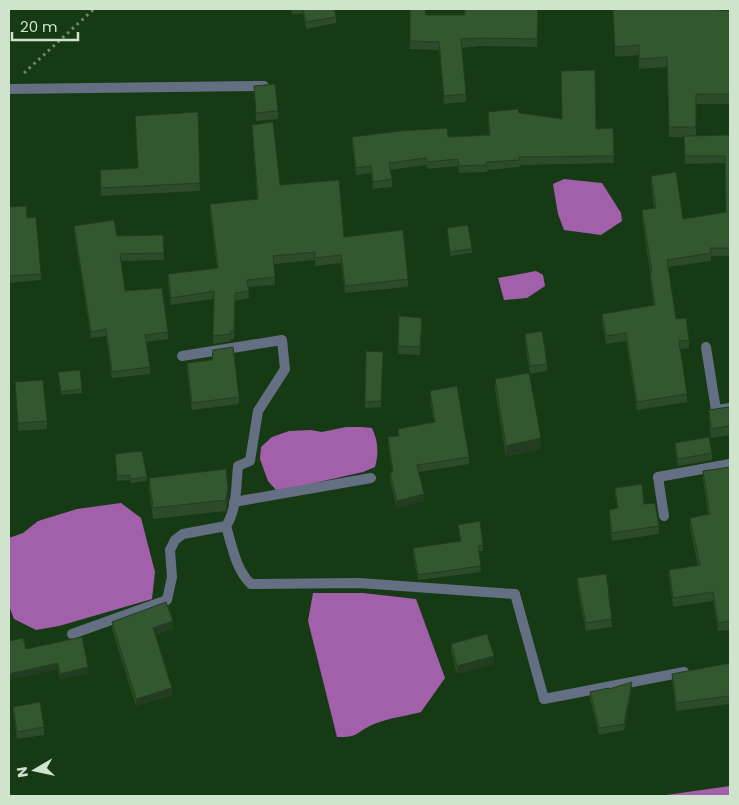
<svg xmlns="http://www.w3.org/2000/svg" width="739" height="805" viewBox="0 0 739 805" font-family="Poppins,sans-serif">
  <rect width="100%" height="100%" fill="#163a13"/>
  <g fill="#a260ab">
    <polygon points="564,179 602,183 621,213 622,221 601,235 564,230 558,214 553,184"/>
    <polygon points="536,271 543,275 545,286 527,298 504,300 498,278"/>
    <path d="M346,427H362L372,428C378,441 379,453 375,467L363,472L288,489L276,490L268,481L260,459L261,447L272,437L289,431L311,430L322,432Z"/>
    <polygon points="121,503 141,518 155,572 152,599 59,626 36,630 14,619 9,606 9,538 23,533 38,521 77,509"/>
    <path d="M313,593H363L416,599L445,678L421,712C406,716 389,718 374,724C357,731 359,738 337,737L308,621Z"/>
    <polygon points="730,786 730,796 666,796 666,795"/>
  </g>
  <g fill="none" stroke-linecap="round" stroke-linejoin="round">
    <polyline stroke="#6d8a6a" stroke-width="3" stroke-dasharray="2.5 4" stroke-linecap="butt" points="24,73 94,9"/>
    <g stroke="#646f84" stroke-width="10">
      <polyline points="9,89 264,86"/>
      <polyline points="706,347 716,410 730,408"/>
      <path d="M182,356L282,340L285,369L258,411L250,461L238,466C236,485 237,510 226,526"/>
      <polyline points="234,502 371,478"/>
      <polyline points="664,516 658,477 730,464"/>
      <path d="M72,634L167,600L172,577L170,550L175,540L183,534L226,526C232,546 236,570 251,584L359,583L515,594L544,699L684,672"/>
    </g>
  </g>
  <g fill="#2c4b28">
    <polygon points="291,9 334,9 336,17 336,23 306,29 303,13 292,15"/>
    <polygon points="410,9 426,15 464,15 464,9 538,9 537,47 481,46 462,48 466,94 466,102 444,104 439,50 410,49"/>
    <polygon points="613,10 730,11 730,104 696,104 696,136 730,135 730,256 711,256 711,261 668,267 676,319 689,340 689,348 680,349 687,394 687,402 637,410 626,341 606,344 602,322 602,314 654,306 650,280 650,272 642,218 642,210 654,208 651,184 651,176 683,219 726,212 725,163 685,164 684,137 669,137 667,67 639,69 639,55 615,57"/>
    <polygon points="254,86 278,111 278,119 256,121"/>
    <polygon points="198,112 200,191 101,196 100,170 138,168 135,116"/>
    <polygon points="488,112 519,113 596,129 613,128 614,163 520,165 520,167 487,170 487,172 459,173 458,166 427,169 426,165 390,170 392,179 392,187 373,189 371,173 356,175 352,145 352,137 448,137 489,135"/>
    <polygon points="252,125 280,185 344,237 408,279 408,287 345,293 341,263 315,266 315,260 274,264 275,285 248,287 249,298 235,301 234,339 231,339 231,341 213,344 214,299 171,305 168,282 168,274 217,268 210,212 210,204 257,199"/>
    <polygon points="9,207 27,218 41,274 41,280 9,283"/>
    <polygon points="74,226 117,236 163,235 164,260 121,261 125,291 168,332 168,339 146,342 150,367 150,374 112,378 106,336 91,338 74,232"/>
    <polygon points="447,228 472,249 472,253 450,256"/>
    <polygon points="399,316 422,325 420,355 398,354"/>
    <polygon points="525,334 547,364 547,371 530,374 525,342"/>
    <polygon points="366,351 383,352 381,407 365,408"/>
    <polygon points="187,363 239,397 239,404 192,410 187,371"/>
    <polygon points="58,372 82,389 82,393 61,395"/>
    <polygon points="495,379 541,449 506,457 495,390"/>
    <polygon points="15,382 47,421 47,429 18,431"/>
    <polygon points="430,391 469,457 469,464 419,472 424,501 397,508 390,480 390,473 392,472 388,445 388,437 398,436 398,429 434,422 430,398"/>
    <polygon points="730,406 730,435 711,438 709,419 709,410 729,407"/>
    <polygon points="675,443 712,453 712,460 678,466 675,450"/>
    <polygon points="115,454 147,477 147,481 130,483 130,480 117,481"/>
    <polygon points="730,467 730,630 718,631 713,601 673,607 669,578 669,570 698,566 690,527 690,518 708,514 703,480 703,471"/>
    <polygon points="149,478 228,499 226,511 153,519 149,489"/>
    <polygon points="615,488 644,504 659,526 659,534 612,541 609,517 609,510 617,508 615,495"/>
    <polygon points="458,525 483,545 483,551 479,551 481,572 418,580 413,554 413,548 460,541"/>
    <polygon points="577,578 609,592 612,627 586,631 577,586"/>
    <polygon points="112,622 173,629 155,635 172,695 136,706 112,629"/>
    <polygon points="9,641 26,649 88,673 60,679 58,669 9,680"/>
    <polygon points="451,644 494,664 457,674 451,651"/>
    <polygon points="730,663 730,712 729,704 676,711 672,681 672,674"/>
    <polygon points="609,689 632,689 624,730 599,735 590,699 590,692"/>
    <polygon points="13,707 44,727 44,735 17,739 13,714"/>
  </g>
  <g fill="#243d21">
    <polygon points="541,438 541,449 506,457 506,446"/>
    <polygon points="228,488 228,499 226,511 226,500"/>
    <polygon points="424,494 424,501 397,508 397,501"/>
    <polygon points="173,621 173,629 153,636 153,628"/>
    <polygon points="494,656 494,664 457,674 457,666"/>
    <polygon points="58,663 58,669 9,680 9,674"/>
    <polygon points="88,667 88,673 60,679 60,674"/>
    <polygon points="632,682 632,689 624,730 624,724"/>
    <polygon points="172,688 172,695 136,706 136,699"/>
  </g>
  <g fill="#33572f" stroke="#243d21">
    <polygon points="303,9 334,9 336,17 306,22"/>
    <polygon points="410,9 425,9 426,15 465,15 465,9 538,9 537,39 481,38 461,39 466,94 444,96 439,42 410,41"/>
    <polygon points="627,9 708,9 730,11 730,94 696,94 696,127 669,127 667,57 639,59 639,45 615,47 613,10"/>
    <polygon points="595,70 596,129 613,128 614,156 519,157 520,160 487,162 487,165 459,166 458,159 427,162 426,158 389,163 392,179 373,182 371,166 356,168 352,137 400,131 447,128 448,137 490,135 488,112 518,109 519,113 562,119 561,71"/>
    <polygon points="275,84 278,111 256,113 254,86"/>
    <polygon points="198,112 200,183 101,188 100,170 138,168 135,116"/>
    <polygon points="273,122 280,185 339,180 344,237 403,230 408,279 345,286 341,255 315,258 315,252 273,256 275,277 247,280 249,291 235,293 234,331 231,331 231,334 213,336 214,291 171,298 168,274 218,268 210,204 258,199 252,125"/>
    <polygon points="730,135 730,248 710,248 711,253 667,260 676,319 686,318 689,340 679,341 687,394 637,402 626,333 606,336 602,314 655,305 650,272 652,272 642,210 656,208 651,176 676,172 683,219 726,212 725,156 685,156 684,136"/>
    <polygon points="26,206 27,218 36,217 41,274 9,276 9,207"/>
    <polygon points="114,220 117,236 163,235 164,253 120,254 125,291 162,288 168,332 145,335 150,367 112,372 106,329 91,332 74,226"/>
    <polygon points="468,225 472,249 450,252 447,228"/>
    <polygon points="399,316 422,318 420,347 398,346"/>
    <polygon points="542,331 547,364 530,366 525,334"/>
    <polygon points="233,347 239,397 192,403 187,363 212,360 213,350"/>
    <polygon points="366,351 383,352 381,401 365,402"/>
    <polygon points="80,370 82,389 61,392 58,372"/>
    <polygon points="529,373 541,438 506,446 495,379"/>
    <polygon points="43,380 47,421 18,423 15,382"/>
    <polygon points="457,386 469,457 417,465 424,494 397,501 390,473 393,472 388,437 399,436 398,429 435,422 430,391"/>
    <polygon points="730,406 730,426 711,429 709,410 729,407"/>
    <polygon points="709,437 712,453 678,459 675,443"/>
    <polygon points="142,451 147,477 130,479 130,475 117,476 115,454"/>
    <polygon points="730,467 730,621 718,623 713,592 673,598 669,570 700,565 690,518 710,514 703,471"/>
    <polygon points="226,469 228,488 226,500 153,508 149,478"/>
    <polygon points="642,484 644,504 655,503 659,526 612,533 609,510 618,508 615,488"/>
    <polygon points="480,521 483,545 478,546 481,566 418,575 413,548 461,541 458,525"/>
    <polygon points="606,574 609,592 608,592 612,619 586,623 577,578"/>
    <polygon points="166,602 173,621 153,628 172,688 136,699 112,622"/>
    <polygon points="487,634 494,656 457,666 451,644"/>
    <polygon points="82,637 88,667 60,674 58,663 9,674 9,641 23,638 26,649"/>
    <polygon points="730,663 730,704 729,696 676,703 672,674"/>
    <polygon points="632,682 624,724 599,728 590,692 609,688 609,689"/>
    <polygon points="40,702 44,727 17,732 13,707"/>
  </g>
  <rect width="739" height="805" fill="none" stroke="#d0e4cd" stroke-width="20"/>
  <g transform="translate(35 770) rotate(261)" stroke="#163a13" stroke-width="4" paint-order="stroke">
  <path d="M0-4L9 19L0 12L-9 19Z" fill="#d0e4cd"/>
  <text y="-8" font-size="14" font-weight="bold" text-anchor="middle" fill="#d0e4cd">N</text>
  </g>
  <path d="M12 32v8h66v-8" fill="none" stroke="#d0e4cd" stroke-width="2.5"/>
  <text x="20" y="32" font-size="15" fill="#d0e4cd" stroke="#163a13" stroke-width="4" paint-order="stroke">20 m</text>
</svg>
